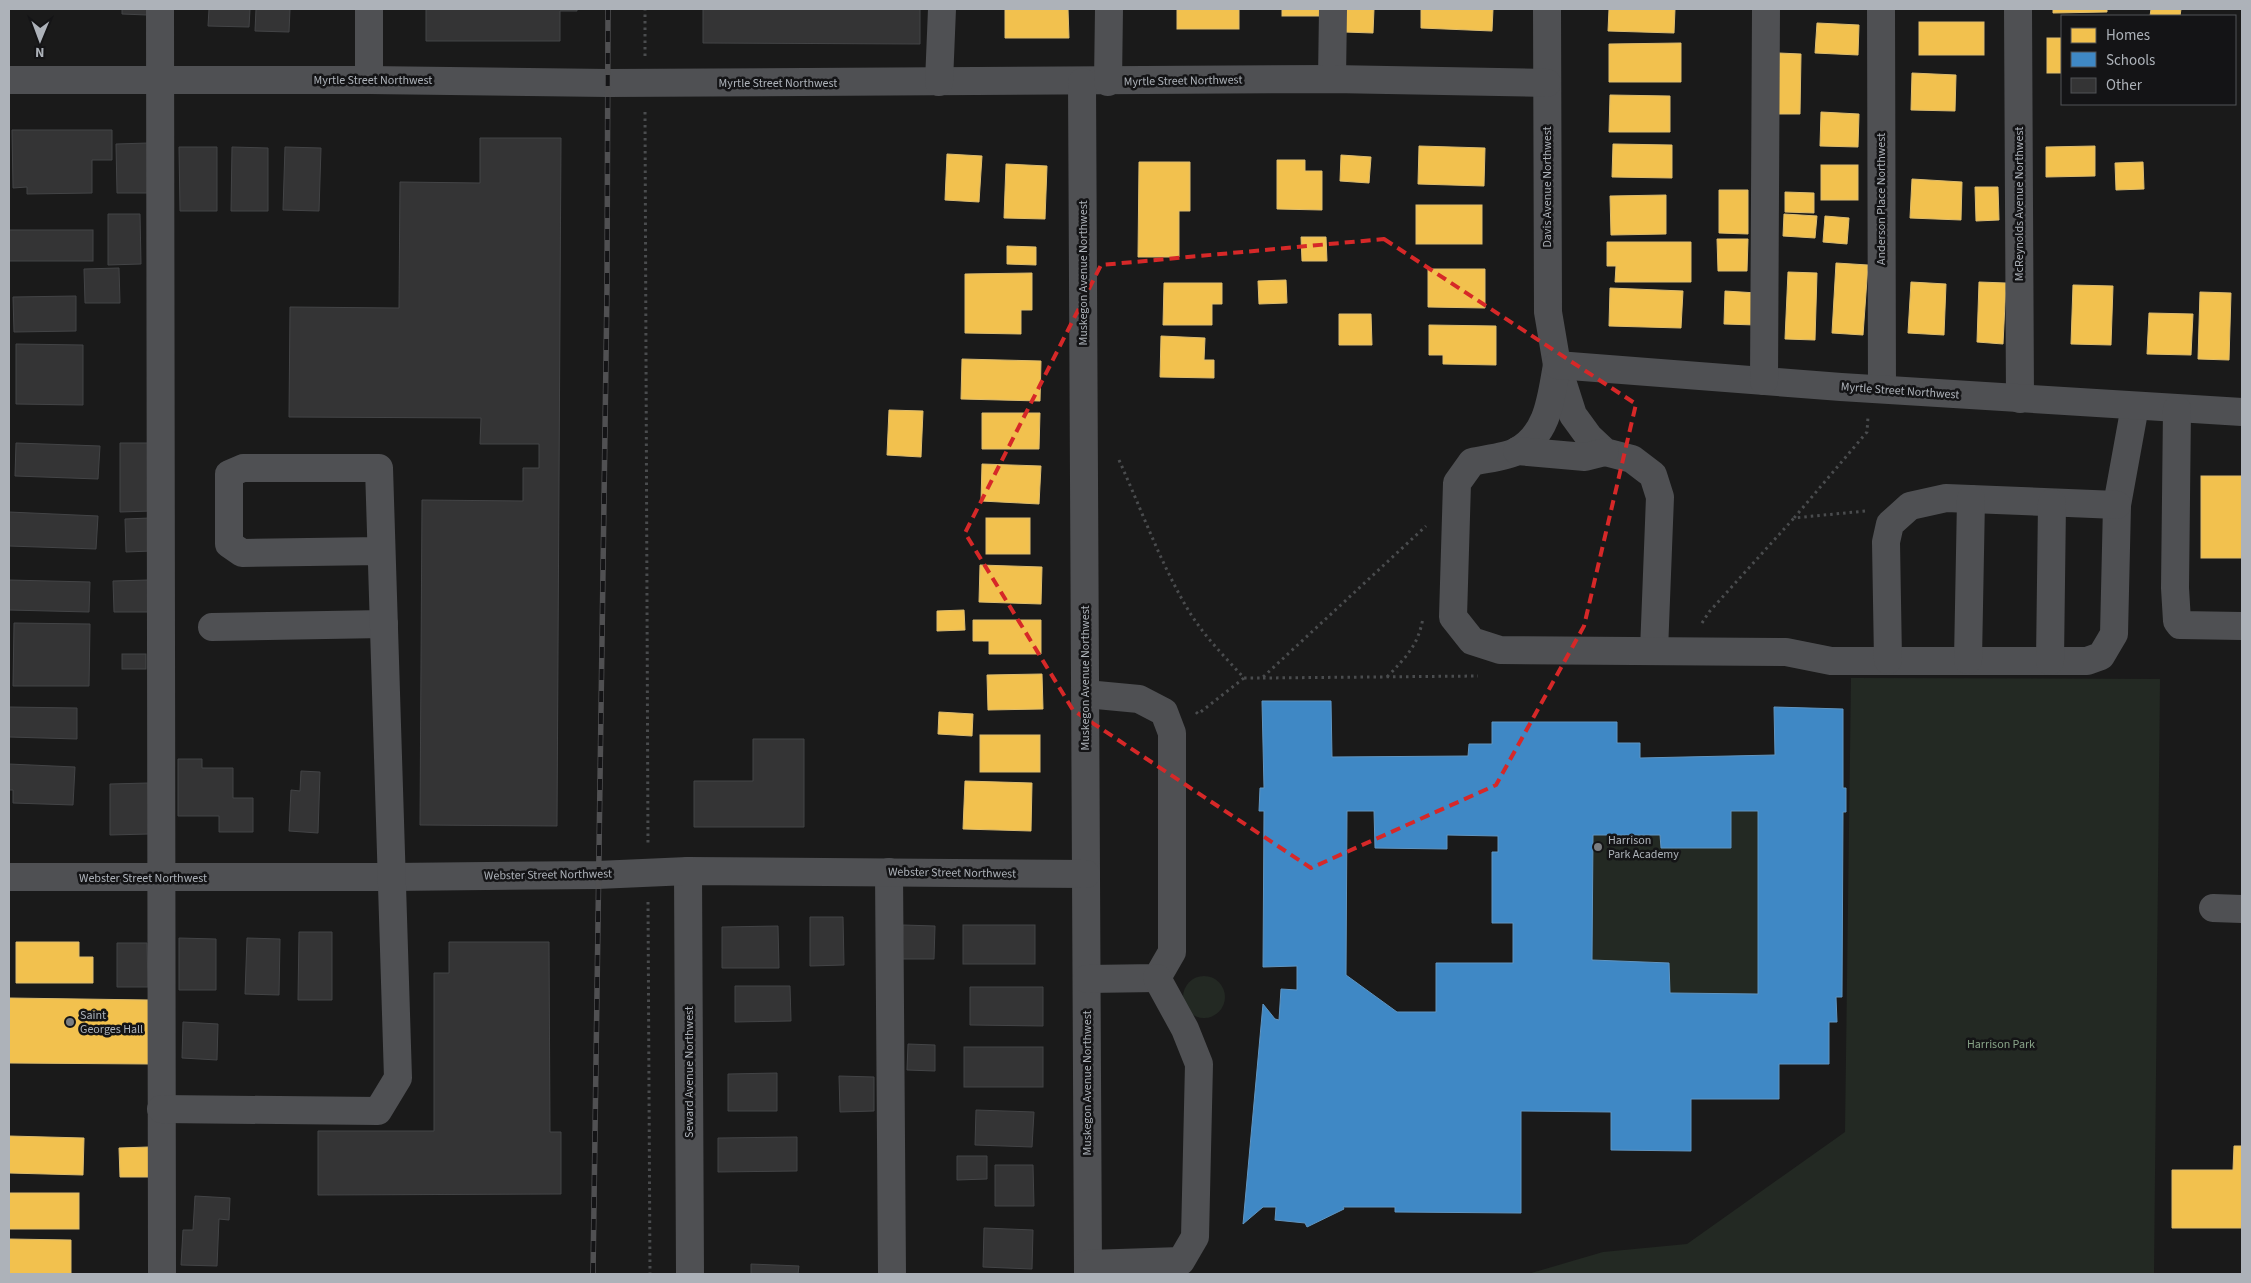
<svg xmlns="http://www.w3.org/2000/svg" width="2251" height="1283" viewBox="0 0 2251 1283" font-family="'Source Sans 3',sans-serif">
  <rect width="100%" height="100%" fill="#1a1a1a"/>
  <g fill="#232923">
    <polygon points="1851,678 2160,679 2154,1274 1528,1274 1603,1252 1687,1244 1845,1132"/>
    <polygon points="1731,811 1758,811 1758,994 1670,993 1669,963 1592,960 1593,835 1660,835 1661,848 1731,848"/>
    <circle cx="1204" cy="997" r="21"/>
  </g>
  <g fill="#f2c14e" stroke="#ddbc6e">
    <polygon points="1005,9 1068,9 1069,38 1005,38"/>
    <rect x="1177" y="9" width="62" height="20"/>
    <rect x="1282" y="9" width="39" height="7"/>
    <polygon points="1345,9 1374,9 1373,33 1344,32"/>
    <polygon points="1421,9 1493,9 1492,31 1421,28"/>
    <polygon points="1609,9 1675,9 1674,33 1608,31"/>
    <polygon points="2053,9 2107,9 2107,12 2053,13"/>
    <polygon points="2151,9 2181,9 2180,16 2150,16"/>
    <rect x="1919" y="22" width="65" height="33"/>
    <polygon points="1817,23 1859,25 1858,55 1815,53"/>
    <rect x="2047" y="38" width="15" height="35"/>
    <polygon points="1681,43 1681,82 1609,82 1609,44"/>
    <polygon points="1779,53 1801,54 1800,114 1778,114"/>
    <polygon points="1912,73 1956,75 1955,111 1911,110"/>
    <polygon points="1610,95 1670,96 1670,132 1609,132"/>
    <polygon points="1821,112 1859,114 1858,147 1820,146"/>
    <polygon points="1613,144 1672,145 1672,178 1612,177"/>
    <polygon points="1419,146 1485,148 1484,186 1418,184"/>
    <polygon points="2095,146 2095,176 2046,177 2046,147"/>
    <polygon points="947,154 982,156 979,202 945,200"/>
    <polygon points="1341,155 1371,157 1369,183 1340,181"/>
    <polygon points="1277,160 1305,160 1305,171 1322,171 1322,210 1277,209"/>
    <polygon points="1139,162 1190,162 1190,211 1179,211 1179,257 1138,257"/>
    <polygon points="2143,162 2144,189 2116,190 2115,163"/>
    <polygon points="1006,164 1047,166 1045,219 1004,218"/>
    <rect x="1821" y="165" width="37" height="35"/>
    <polygon points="1912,179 1962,182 1961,220 1910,218"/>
    <polygon points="1975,187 1998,187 1999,220 1976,221"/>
    <polygon points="1719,190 1748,190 1748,234 1719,233"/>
    <polygon points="1785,192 1814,193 1814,213 1785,212"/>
    <polygon points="1666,195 1666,234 1611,235 1610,196"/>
    <rect x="1416" y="205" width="66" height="39"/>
    <polygon points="1784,214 1817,216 1815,238 1783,236"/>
    <polygon points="1825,216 1849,218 1847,244 1823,242"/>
    <polygon points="1301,237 1326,237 1327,261 1302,261"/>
    <polygon points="1717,239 1748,239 1747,271 1718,271"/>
    <polygon points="1607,242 1691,242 1691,282 1615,282 1616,266 1607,266"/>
    <polygon points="1007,246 1036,247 1036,265 1007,264"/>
    <polygon points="1836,263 1868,265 1863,335 1832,333"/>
    <polygon points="1428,269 1485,269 1485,308 1428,307"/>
    <polygon points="1788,272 1817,273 1815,340 1785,339"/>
    <polygon points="1032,273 1032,310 1021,310 1021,334 965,333 965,274"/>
    <polygon points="1286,280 1287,303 1259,304 1258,281"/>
    <polygon points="1911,282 1946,284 1944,335 1908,333"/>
    <polygon points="1979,282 2006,283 2003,344 1977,342"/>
    <polygon points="1164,283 1222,283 1222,304 1212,304 1212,325 1163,325"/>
    <polygon points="2073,285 2113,286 2111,345 2071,344"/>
    <polygon points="1610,288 1683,291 1681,328 1609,326"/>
    <polygon points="1725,291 1757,293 1756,325 1724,324"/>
    <polygon points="2200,292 2231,293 2229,360 2198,359"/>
    <polygon points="2149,313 2193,314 2191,355 2147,354"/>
    <polygon points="1339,314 1371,314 1372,345 1339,345"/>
    <polygon points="1429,325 1496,326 1496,365 1443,364 1443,355 1429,355"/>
    <polygon points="1161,336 1205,338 1204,360 1214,360 1214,378 1160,377"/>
    <polygon points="962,359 1041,361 1040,401 961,399"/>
    <polygon points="889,410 923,411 921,457 887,455"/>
    <polygon points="982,413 1040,413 1039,449 982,449"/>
    <polygon points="982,464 1041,466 1039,504 981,501"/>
    <rect x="2201" y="476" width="41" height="82"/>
    <rect x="986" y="518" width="44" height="36"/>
    <polygon points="980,565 1042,567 1041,604 979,602"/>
    <polygon points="964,610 965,630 937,631 937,611"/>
    <polygon points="973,620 1041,620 1041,654 989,654 989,641 973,641"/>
    <polygon points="1042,674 1043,709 988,710 987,675"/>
    <polygon points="939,712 973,714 972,736 938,734"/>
    <rect x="980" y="735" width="60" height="37"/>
    <polygon points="965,781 1032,783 1031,831 963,829"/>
    <polygon points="16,942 79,942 79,957 93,957 93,983 16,983"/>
    <polygon points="9,998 150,1000 149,1064 9,1063"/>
    <polygon points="9,1136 84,1138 83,1175 9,1173"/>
    <polygon points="2234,1146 2242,1146 2242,1237 2242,1228 2172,1228 2172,1170 2233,1170"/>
    <polygon points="149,1147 149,1177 120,1177 119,1148"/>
    <rect x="9" y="1193" width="70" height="36"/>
    <polygon points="9,1239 71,1240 71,1274 9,1274"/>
  </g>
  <path fill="#3f88c5" stroke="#6095c1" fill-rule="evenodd" d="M1262,701H1331L1332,757L1468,756L1469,744H1492V722H1617V743H1640V758L1775,755L1774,707L1843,709V788H1846V812H1843L1842,997H1836L1837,1022H1829V1064H1779V1099H1691V1151L1611,1150V1112L1521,1111V1213L1395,1212V1207H1343L1344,1209L1307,1227L1305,1223L1275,1220L1276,1207H1263L1243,1224L1263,1004L1275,1019L1279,1020L1281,989L1297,990V966L1263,967L1264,811H1259L1260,788H1264ZM1347,811H1374L1375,848L1447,849V835L1498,836V852H1492V923H1513V963H1436V1012H1397L1346,975ZM1731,811H1758V994L1670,993L1669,963L1592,960L1593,835H1660L1661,848H1731Z"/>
  <g fill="#343435" stroke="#434446">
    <polygon points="122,9 148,9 147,15 122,14"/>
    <polygon points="209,9 250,9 249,27 208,26"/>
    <polygon points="256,9 290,9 289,32 255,31"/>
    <polygon points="426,9 577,9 577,11 560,11 560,41 426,41"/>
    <polygon points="703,9 920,9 920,44 703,43"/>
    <polygon points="12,130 112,130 112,160 92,160 92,193 27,194 27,187 13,188"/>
    <polygon points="480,138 561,138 557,826 420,825 422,500 523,501 523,468 539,468 539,444 480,444 481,418 289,417 290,307 399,308 400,182 480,183"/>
    <polygon points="148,143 148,193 117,193 116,144"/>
    <polygon points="179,147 217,147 217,211 180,211"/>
    <polygon points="232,147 268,148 268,211 231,211"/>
    <polygon points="285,147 321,148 319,211 283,210"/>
    <polygon points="108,214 140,214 141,264 108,265"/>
    <rect x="9" y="230" width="84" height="31"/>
    <polygon points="119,268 120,303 85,303 84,269"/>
    <polygon points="76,296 76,331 14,332 13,297"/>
    <polygon points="16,344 83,345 83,405 16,404"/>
    <polygon points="16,443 100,446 98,479 15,476"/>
    <polygon points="120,443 151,443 151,511 120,512"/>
    <polygon points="9,512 98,516 96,549 9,546"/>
    <polygon points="150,518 151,551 126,552 125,519"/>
    <polygon points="9,580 90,582 89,612 9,610"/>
    <polygon points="149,580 149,612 114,612 113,581"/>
    <polygon points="14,623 90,624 89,686 13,686"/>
    <rect x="122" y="654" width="24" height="15"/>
    <polygon points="9,707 77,708 77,739 9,737"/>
    <polygon points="753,739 804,739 804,827 694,827 694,781 753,781"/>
    <polygon points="178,759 202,759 202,768 233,768 233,798 253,798 253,832 219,832 219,816 178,816"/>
    <polygon points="9,764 75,767 73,805 13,803 13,790 9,790"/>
    <polygon points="301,771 320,772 318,833 289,831 291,790 300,791"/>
    <polygon points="148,783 149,834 110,835 110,784"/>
    <polygon points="810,917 843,917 844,965 810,966"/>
    <polygon points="903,925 935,926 934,959 902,959"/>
    <rect x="963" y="925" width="72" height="39"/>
    <polygon points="778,926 779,968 722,968 722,927"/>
    <polygon points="299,932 332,932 332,1000 298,1000"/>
    <polygon points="179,938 216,939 216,990 179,990"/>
    <polygon points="247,938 280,939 279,995 245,994"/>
    <polygon points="449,942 549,942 550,1132 561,1132 561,1194 318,1195 318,1131 434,1131 434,973 449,973"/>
    <polygon points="117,943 147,943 148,987 117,987"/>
    <polygon points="735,986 790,986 791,1021 735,1022"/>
    <polygon points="970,987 1043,987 1043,1026 970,1025"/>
    <polygon points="183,1022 218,1024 217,1060 182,1058"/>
    <polygon points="908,1044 935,1045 935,1071 907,1070"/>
    <rect x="964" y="1047" width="79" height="40"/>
    <polygon points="777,1073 777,1111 728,1111 728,1074"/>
    <polygon points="839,1076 874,1077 874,1111 840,1112"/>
    <polygon points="976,1110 1034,1112 1032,1147 975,1145"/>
    <polygon points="797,1137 797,1171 718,1172 718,1138"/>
    <polygon points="957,1156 987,1156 987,1179 957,1180"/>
    <polygon points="995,1165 1033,1165 1034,1206 995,1206"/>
    <polygon points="195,1196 230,1198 229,1220 219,1219 217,1266 181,1265 183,1230 193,1230"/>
    <polygon points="984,1228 1033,1230 1032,1269 983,1267"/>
    <polygon points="751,1264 799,1266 798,1274 751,1274"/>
  </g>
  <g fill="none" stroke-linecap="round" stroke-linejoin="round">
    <g stroke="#4a4c4e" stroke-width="3" stroke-dasharray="2.5 4" stroke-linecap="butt">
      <polyline points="645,56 645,9"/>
      <polyline points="645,112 648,846"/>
      <path d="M1119,460C1142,511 1161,565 1190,613C1205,637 1225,657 1244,678H1262L1426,526"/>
      <polyline points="1865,511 1794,518 1867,432 1868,417"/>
      <polyline points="1702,623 1709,612 1794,518"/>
      <path d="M1387,677C1406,657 1418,646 1423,618"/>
      <polyline points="1263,678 1478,676"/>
      <polyline points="1196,712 1198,714 1244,678"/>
      <polyline points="648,902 650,1274"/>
    </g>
    <g stroke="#4f5053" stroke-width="28">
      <polyline points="160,9 162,1274"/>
      <polyline points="1547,9 1548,312 1557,365 1573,415 1589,437 1605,452 1632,459 1653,475 1660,497 1654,651"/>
      <polyline points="1881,9 1882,389"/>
      <polyline points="2018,9 2020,399"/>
      <polyline points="1332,79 1333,9"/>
      <polyline points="9,80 369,80 608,83 1332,79 1547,83"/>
      <polyline points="369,80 369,9"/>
      <polyline points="939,82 942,9"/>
      <polyline points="1082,82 1088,1274"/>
      <polyline points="1108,82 1109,9"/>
      <path d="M1557,365C1551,397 1549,433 1517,451C1507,457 1484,459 1472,462L1457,483L1453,617L1472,641L1500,650L1786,652L1831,661H2087L2101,656L2114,634L2117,505L2135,406"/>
      <polyline points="1557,365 1841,387 2242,412"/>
      <polyline points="1764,381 1766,9"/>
      <polyline points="2177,409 2175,588 2177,621 2180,625 2242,626"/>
      <polyline points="1517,451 1585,457 1605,452"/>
      <polyline points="212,627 384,624"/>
      <polyline points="1888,660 1886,542 1890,524 1910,506 1946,498 2117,505"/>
      <polyline points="1968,660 1971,499"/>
      <polyline points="2050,661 2052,503"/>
      <polyline points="1086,694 1139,699 1164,712 1172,733 1172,952 1157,978 1087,979"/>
      <polyline points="688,871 690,1274"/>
      <polyline points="889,872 892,1274"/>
      <polyline points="9,877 392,877 597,875 688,871 1086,874"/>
      <polyline points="2213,908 2242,909"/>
      <polyline points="161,1109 378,1111 398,1078 379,468 243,468 229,474 229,544 242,553 381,551"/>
      <polyline points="1088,1264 1181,1261 1195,1237 1199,1064 1185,1029 1157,978"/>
    </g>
    <g stroke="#505052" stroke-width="5.5">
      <polyline id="rail" points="593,1274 607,289 608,9"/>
    </g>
    <use href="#rail" stroke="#141416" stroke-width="4" stroke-dasharray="11" stroke-linecap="butt"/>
  </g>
  <path fill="none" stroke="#d62828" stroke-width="4" stroke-dasharray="10 6" stroke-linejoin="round" d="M1384,239L1636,404L1584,626L1496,785L1311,868L1073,710L965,533L1101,265Z"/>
  <g fill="#7a7d81" stroke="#141416" stroke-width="2">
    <circle cx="1598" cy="847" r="5"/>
    <circle cx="70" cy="1022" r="5"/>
  </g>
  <g text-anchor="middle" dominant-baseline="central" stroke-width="5" stroke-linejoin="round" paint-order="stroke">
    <g font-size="12" fill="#adb2b9" stroke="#141416">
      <text x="373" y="80">Myrtle Street Northwest</text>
      <text transform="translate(1183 81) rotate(-1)">Myrtle Street Northwest</text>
      <text x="778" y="83">Myrtle Street Northwest</text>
      <text transform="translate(1547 187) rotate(-90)">Davis Avenue Northwest</text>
      <text transform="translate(1881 199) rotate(-90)">Anderson Place Northwest</text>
      <text transform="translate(2019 204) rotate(-90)">McReynolds Avenue Northwest</text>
      <text transform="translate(1083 273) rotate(-90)">Muskegon Avenue Northwest</text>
      <text transform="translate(1900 391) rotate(4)">Myrtle Street Northwest</text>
      <text transform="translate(1085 678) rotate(-90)">Muskegon Avenue Northwest</text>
      <text transform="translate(952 873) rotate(1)">Webster Street Northwest</text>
      <text transform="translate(548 875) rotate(-1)">Webster Street Northwest</text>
      <text x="143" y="878">Webster Street Northwest</text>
      <text transform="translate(689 1072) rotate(-90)">Seward Avenue Northwest</text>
      <text transform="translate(1087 1083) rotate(-90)">Muskegon Avenue Northwest</text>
    </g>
    <g font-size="12" fill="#adb2b9" stroke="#141416" text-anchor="start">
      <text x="1608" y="840">Harrison<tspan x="1608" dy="14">Park Academy</tspan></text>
      <text x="80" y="1015">Saint<tspan x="80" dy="14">Georges Hall</tspan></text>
    </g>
    <g font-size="12" fill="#87a287" stroke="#141416">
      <text x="2001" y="1044">Harrison Park</text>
    </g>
  </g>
  <rect width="2251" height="1283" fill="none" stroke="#adb2b9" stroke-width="20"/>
  <rect x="2061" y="15" width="175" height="90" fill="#141416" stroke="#515357"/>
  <rect x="2071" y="28" width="25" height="15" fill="#f2c14e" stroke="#515357"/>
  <text x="2106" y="40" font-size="15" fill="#adb2b9">Homes</text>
  <rect x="2071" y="52" width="25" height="15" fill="#3f88c5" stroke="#515357"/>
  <text x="2106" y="65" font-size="15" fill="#adb2b9">Schools</text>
  <rect x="2071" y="78" width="25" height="15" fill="#343435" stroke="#515357"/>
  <text x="2106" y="90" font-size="15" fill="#adb2b9">Other</text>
  <g transform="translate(40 40) rotate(181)" stroke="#141416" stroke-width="4" paint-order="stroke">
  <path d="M0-4L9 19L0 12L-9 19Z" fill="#adb2b9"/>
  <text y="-8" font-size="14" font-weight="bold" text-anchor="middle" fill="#adb2b9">N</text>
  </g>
</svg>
